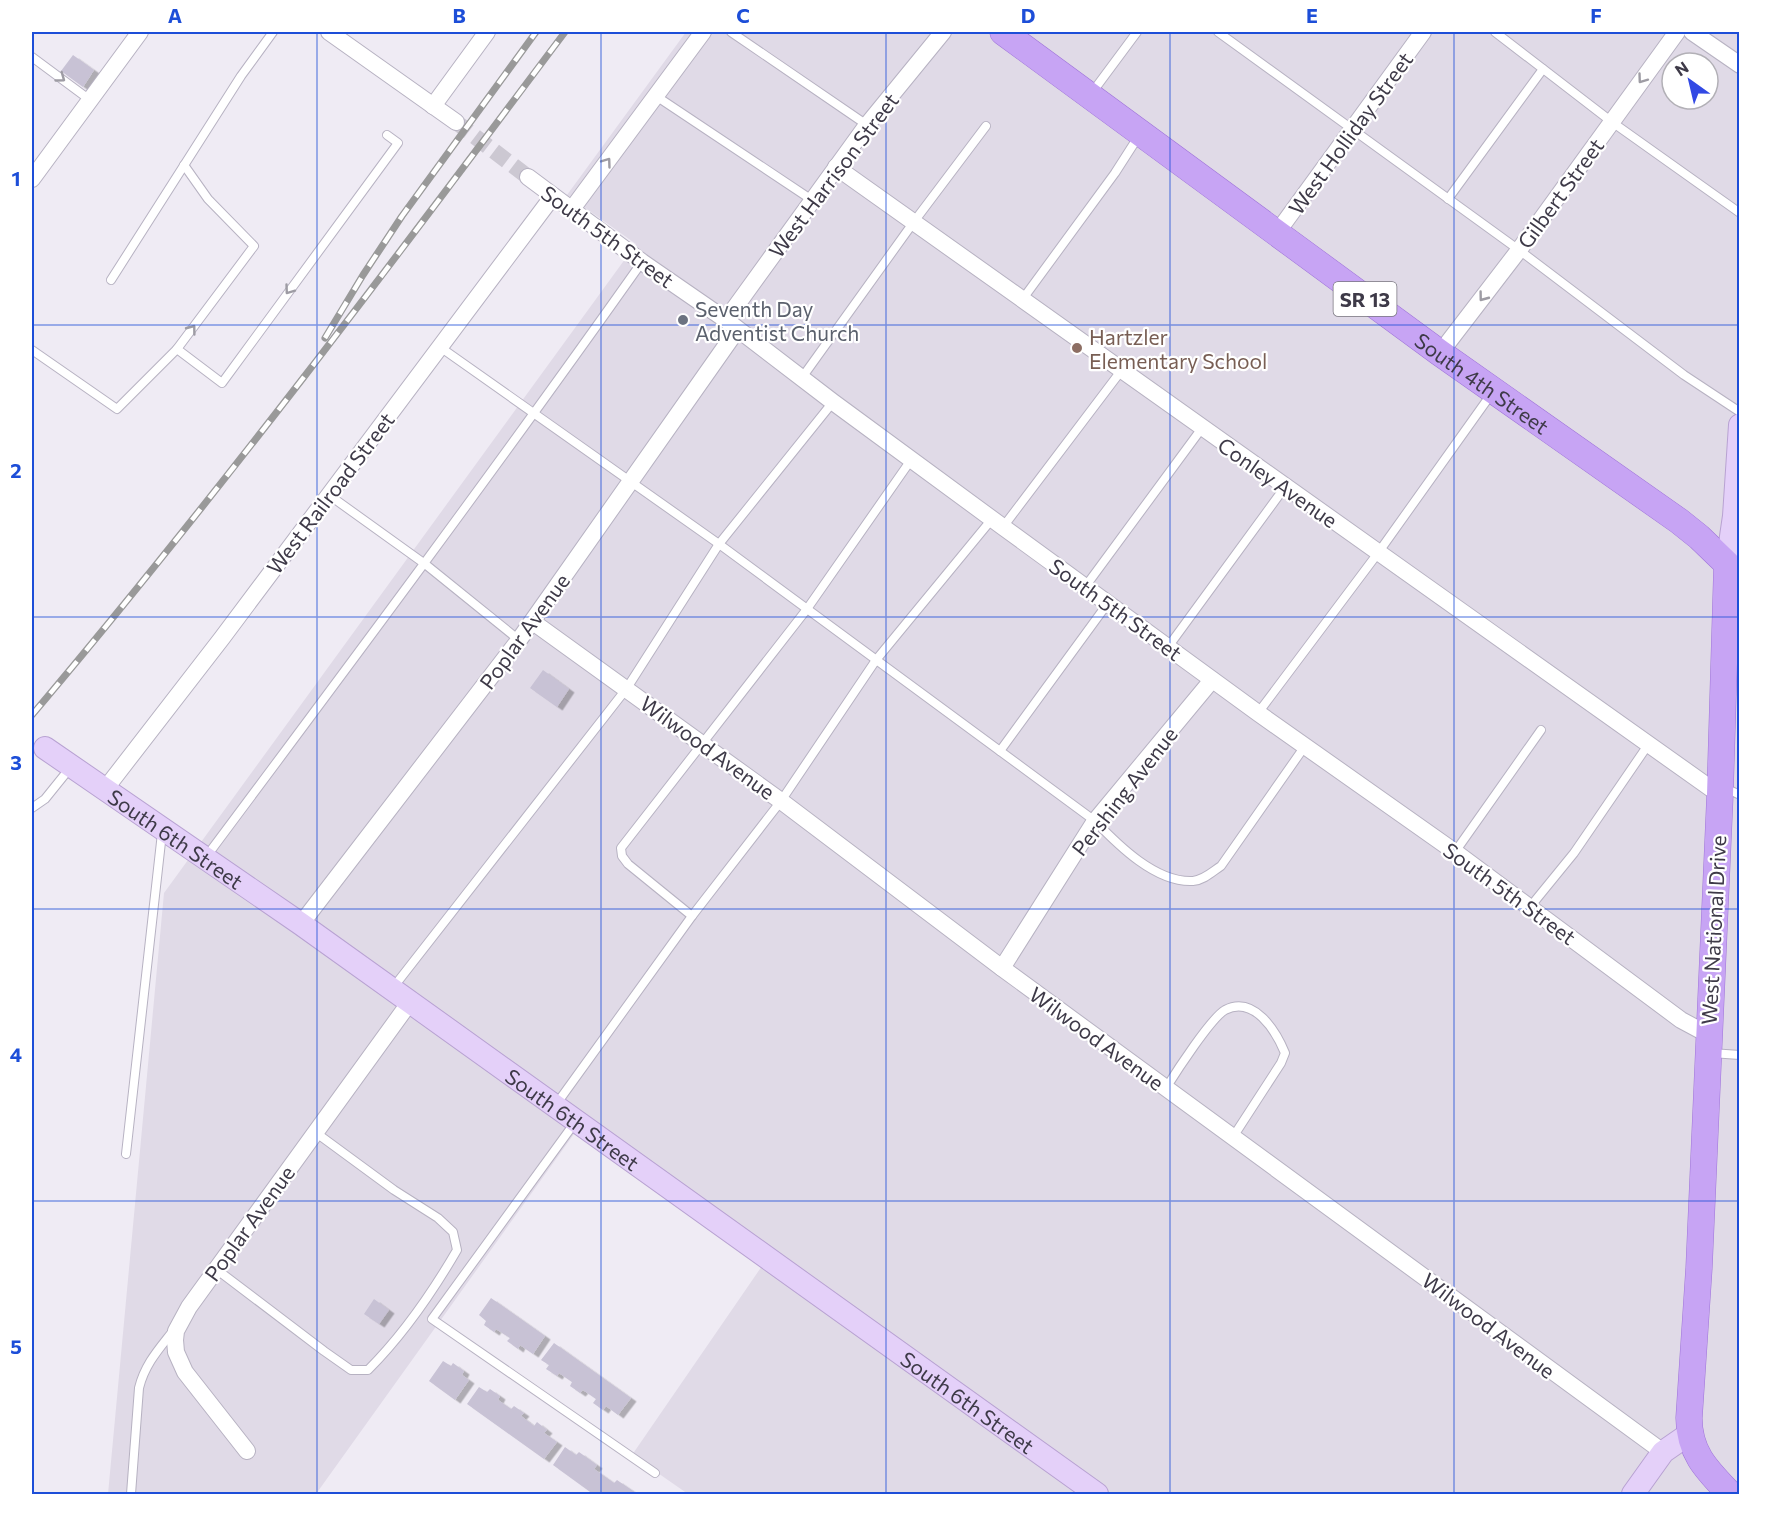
<svg xmlns="http://www.w3.org/2000/svg" width="1771" height="1526" viewBox="0 0 1771 1526" font-family="Commissioner,sans-serif">
  <defs>
    <filter id="shadow"><feDropShadow dx="5.5" dy="3.5" stdDeviation="0" flood-color="#0004"/></filter>
  </defs>
  <rect width="100%" height="100%" fill="#efebf4"/>
  <path fill="#e0dae7" fill-rule="evenodd" d="M686,32H1739V1494H688L632,1455L762,1266L574,1134L316,1494H108L164,893L636,244L567,195ZM1672,63H1708V99H1672Z"/>
  <g fill="#c8c2d5" filter="url(#shadow)">
    <polygon points="73,55 94,70 83,87 61,71"/>
    <polygon points="543,670 569,689 557,707 530,688"/>
    <polygon points="491,1298 545,1336 533,1354 520,1345 518,1349 507,1341 510,1338 496,1329 494,1332 484,1325 486,1321 479,1315"/>
    <polygon points="374,1299 389,1310 379,1324 364,1314"/>
    <polygon points="554,1343 631,1398 618,1415 606,1406 603,1410 593,1403 596,1399 583,1390 580,1393 570,1386 572,1382 559,1373 557,1376 546,1369 549,1365 541,1360"/>
    <polygon points="443,1361 451,1366 453,1363 464,1371 462,1375 469,1380 455,1400 429,1381"/>
    <polygon points="479,1387 487,1392 490,1389 500,1396 498,1400 511,1409 514,1406 524,1413 521,1416 534,1426 537,1422 547,1430 544,1433 557,1442 544,1459 467,1404"/>
    <polygon points="565,1447 576,1455 579,1452 597,1465 594,1469 614,1483 617,1480 636,1493 593,1494 553,1465"/>
  </g>
  <g fill="none" stroke-linecap="round" stroke-linejoin="round">
    <polyline stroke="#ccc8d2" stroke-width="16" stroke-dasharray="16 8" stroke-linecap="butt" points="456,122 528,177"/>
    <g stroke="#b7b2c2" stroke-width="10">
      <g id="lane">
        <polyline points="731,32 867,125"/>
        <polyline points="1218,32 1519,250 1684,375 1740,412"/>
        <polyline points="1495,32 1612,122 1740,213"/>
        <polyline points="32,57 90,100"/>
        <polyline points="1091,94 1137,32"/>
        <polyline points="656,96 812,200"/>
        <polyline points="184,165 208,199 254,246 177,349 222,383 398,143 387,135"/>
        <polyline points="1448,199 1543,69"/>
        <polyline points="111,280 241,76 273,32"/>
        <polyline points="1022,300 1115,173 1140,134"/>
        <path d="M440,347L719,544L1095,821C1118,845 1156,883 1193,881C1204,880 1212,872 1221,866L1305,746"/>
        <polyline points="32,350 117,409 177,349"/>
        <polyline points="801,379 913,223 986,126"/>
        <polyline points="329,495 425,564 519,640"/>
        <polyline points="1003,527 1121,371"/>
        <polyline points="1085,587 1202,428"/>
        <polyline points="1168,647 1285,487"/>
        <polyline points="1258,713 1378,553 1492,393"/>
        <polyline points="1000,751 1108,603"/>
        <polyline points="1723,787 1740,795"/>
        <polyline points="32,808 45,799 70,768"/>
        <polyline points="1455,852 1541,730"/>
        <path d="M206,857C353,660 500,463 642,262"/>
        <polyline points="1530,907 1574,853 1648,745"/>
        <polyline points="692,916 628,864 622,856 621,848 807,609 911,460"/>
        <polyline points="392,989 627,688 719,544 833,402"/>
        <polyline points="1711,1053 1740,1055"/>
        <path d="M1166,1088C1176,1072 1211,1018 1225,1010C1254,995 1276,1031 1285,1053L1281,1063L1233,1137"/>
        <polyline points="555,1106 692,916 781,801 876,660 992,519"/>
        <polyline points="576,1121 432,1319 655,1473"/>
        <polyline points="126,1154 162,833"/>
        <path d="M216,1269L324,1351L351,1370H368C403,1335 432,1293 457,1250L453,1232L438,1218L394,1190L315,1132"/>
        <path d="M131,1494L139,1388C145,1364 159,1349 173,1331"/>
      </g>
    </g>
    <g stroke="#b7b2c2" stroke-width="18">
      <g id="street">
        <polyline points="329,32 456,122"/>
        <polyline points="1692,32 1740,65"/>
        <polyline points="433,106 487,32"/>
        <polyline points="836,167 1720,795"/>
        <polyline points="528,177 642,262 726,320 833,402 1003,527 1258,713 1455,852 1681,1020 1709,1035"/>
        <polyline points="32,179 140,32"/>
        <polyline points="572,209 703,32"/>
        <polyline points="1276,234 1423,32"/>
        <polyline points="726,320 867,125 943,32"/>
        <polyline points="1440,353 1519,250 1677,32"/>
        <polyline points="533,622 781,801 1002,968 1663,1452"/>
        <polyline points="106,788 222,638 553,196"/>
        <polyline points="301,924 519,640 737,330"/>
        <polyline points="1002,968 1095,821 1212,680"/>
        <polyline points="247,1451 185,1372 176,1352 175,1340 176,1331 189,1307 410,1002"/>
      </g>
    </g>
    <g stroke="#b8a2d2" stroke-width="24">
      <g id="secondary">
        <polyline points="1727,564 1734,516 1740,425"/>
        <path id="s1" d="M45,748L301,924L1097,1494"/>
        <polyline points="1633,1494 1663,1452 1689,1434"/>
      </g>
    </g>
    <g stroke="#9f75d8" stroke-width="27">
      <g id="primary">
        <path id="s2" d="M1003,32L1440,353L1679,521L1699,537L1727,564L1720,795L1699,1268L1689,1418C1689,1453 1707,1470 1730,1494"/>
      </g>
    </g>
    <use href="#lane" stroke="#fff" stroke-width="8"/>
    <use href="#street" stroke="#fff" stroke-width="16"/>
    <use href="#secondary" stroke="#e4d0f9" stroke-width="22"/>
    <use href="#primary" stroke="#c7a4f4" stroke-width="26"/>
    <g stroke="#999" stroke-width="7">
      <g id="rail">
        <polyline points="325,338 363,275 402,216 536,32"/>
        <path d="M32,715C219,494 392,263 565,32"/>
      </g>
    </g>
    <use href="#rail" stroke="#fff" stroke-width="4.5" stroke-dasharray="14" stroke-linecap="butt"/>
  </g>
  <defs><path id="oneway-chevron" d="M-2-3.5L2.5 0L-2 3.5" fill="none" stroke-width="1.6" stroke-linecap="round" stroke-linejoin="round" transform="scale(1.5)"/></defs>
  <g stroke="#9e9ca4">
    <use href="#oneway-chevron" transform="translate(61 78) rotate(36)"/>
    <use href="#oneway-chevron" transform="translate(1642 79) rotate(126)"/>
    <use href="#oneway-chevron" transform="translate(607 162) rotate(-54)"/>
    <use href="#oneway-chevron" transform="translate(289 290) rotate(126)"/>
    <use href="#oneway-chevron" transform="translate(1483 297) rotate(127)"/>
    <use href="#oneway-chevron" transform="translate(192 329) rotate(-53)"/>
  </g>
  <path fill="none" stroke="#1d4ed8" stroke-width="1.5" stroke-opacity="0.55" d="M317,32V1494M601,32V1494M886,32V1494M1170,32V1494M1454,32V1494M32,325H1740M32,617H1740M32,909H1740M32,1201H1740"/>
  <circle fill="#6b7280" stroke="#fff" stroke-width="2" cx="683" cy="320" r="6"/>
  <circle fill="#8d6e63" stroke="#fff" stroke-width="2" cx="1077" cy="348" r="6"/>
  <g text-anchor="middle" dominant-baseline="central" stroke-width="4.5" stroke-linejoin="round" paint-order="stroke">
    <rect fill="#fff" stroke="#78757f" stroke-width="1.5" x="1333.5" y="282" width="63" height="34" rx="4.5"/>
    <g font-size="20" font-weight="bold" fill="#3e3a48">
      <text x="1365" y="299">SR 13</text>
    </g>
    <g font-size="21" fill="#3e3a48" stroke="#fff">
      <text transform="translate(1350 133) rotate(-54)">West Holliday Street</text>
      <text transform="translate(833 175) rotate(-53)">West Harrison Street</text>
      <text transform="translate(1560 193) rotate(-54)">Gilbert Street</text>
      <text transform="translate(608 236) rotate(36)">South 5th Street</text>
      <text stroke="none"><textPath href="#s2" startOffset="594">South 4th Street</textPath></text>
      <text transform="translate(1278 482) rotate(35)">Conley Avenue</text>
      <text transform="translate(330 493) rotate(-53)">West Railroad Street</text>
      <text transform="translate(1116 609) rotate(36)">South 5th Street</text>
      <text transform="translate(524 631) rotate(-54)">Poplar Avenue</text>
      <text transform="translate(708 747) rotate(36)">Wilwood Avenue</text>
      <text transform="translate(1124 791) rotate(-52)">Pershing Avenue</text>
      <text stroke="none"><textPath href="#s1" startOffset="159">South 6th Street</textPath></text>
      <text transform="translate(1510 893) rotate(36)">South 5th Street</text>
      <text transform="translate(1713 930) rotate(-87)">West National Drive</text>
      <text transform="translate(1097 1038) rotate(36)">Wilwood Avenue</text>
      <text stroke="none"><textPath href="#s1" startOffset="645">South 6th Street</textPath></text>
      <text transform="translate(249 1223) rotate(-54)">Poplar Avenue</text>
      <text transform="translate(1489 1325) rotate(37)">Wilwood Avenue</text>
      <text stroke="none"><textPath href="#s1" startOffset="1131">South 6th Street</textPath></text>
    </g>
    <g font-size="21" fill="#5b616d" stroke="#fff" text-anchor="start">
      <text x="695" y="308">Seventh Day<tspan x="695" dy="24">Adventist Church</tspan></text>
    </g>
    <g font-size="21" fill="#785e54" stroke="#fff" text-anchor="start">
      <text x="1089" y="336">Hartzler<tspan x="1089" dy="24">Elementary School</tspan></text>
    </g>
  </g>
  <rect width="1771" height="1526" fill="none" stroke="#ffffff" stroke-width="66"/>
  <g transform="translate(1690 81) rotate(326)"><circle r="28" fill="#ffffff" stroke="#b2b0b6" stroke-width="1.5"/>
  <path d="M0-4.5L10 22L0 15L-10 22Z" fill="#3249e4"/>
  <text y="-9" font-size="16" font-weight="bold" text-anchor="middle" fill="#3e3a48">N</text>
  </g>
  <rect x="33" y="33" width="1705" height="1460" fill="none" stroke="#1d4ed8" stroke-width="2"/>
  <g font-size="20" text-anchor="middle" font-weight="bold" fill="#1d4ed8">
    <text x="175" y="23">A</text>
    <text x="459" y="23">B</text>
    <text x="743" y="23">C</text>
    <text x="1028" y="23">D</text>
    <text x="1312" y="23">E</text>
    <text x="1596" y="23">F</text>
    <text x="16" y="186">1</text>
    <text x="16" y="478">2</text>
    <text x="16" y="770">3</text>
    <text x="16" y="1062">4</text>
    <text x="16" y="1354">5</text>
  </g>
</svg>
